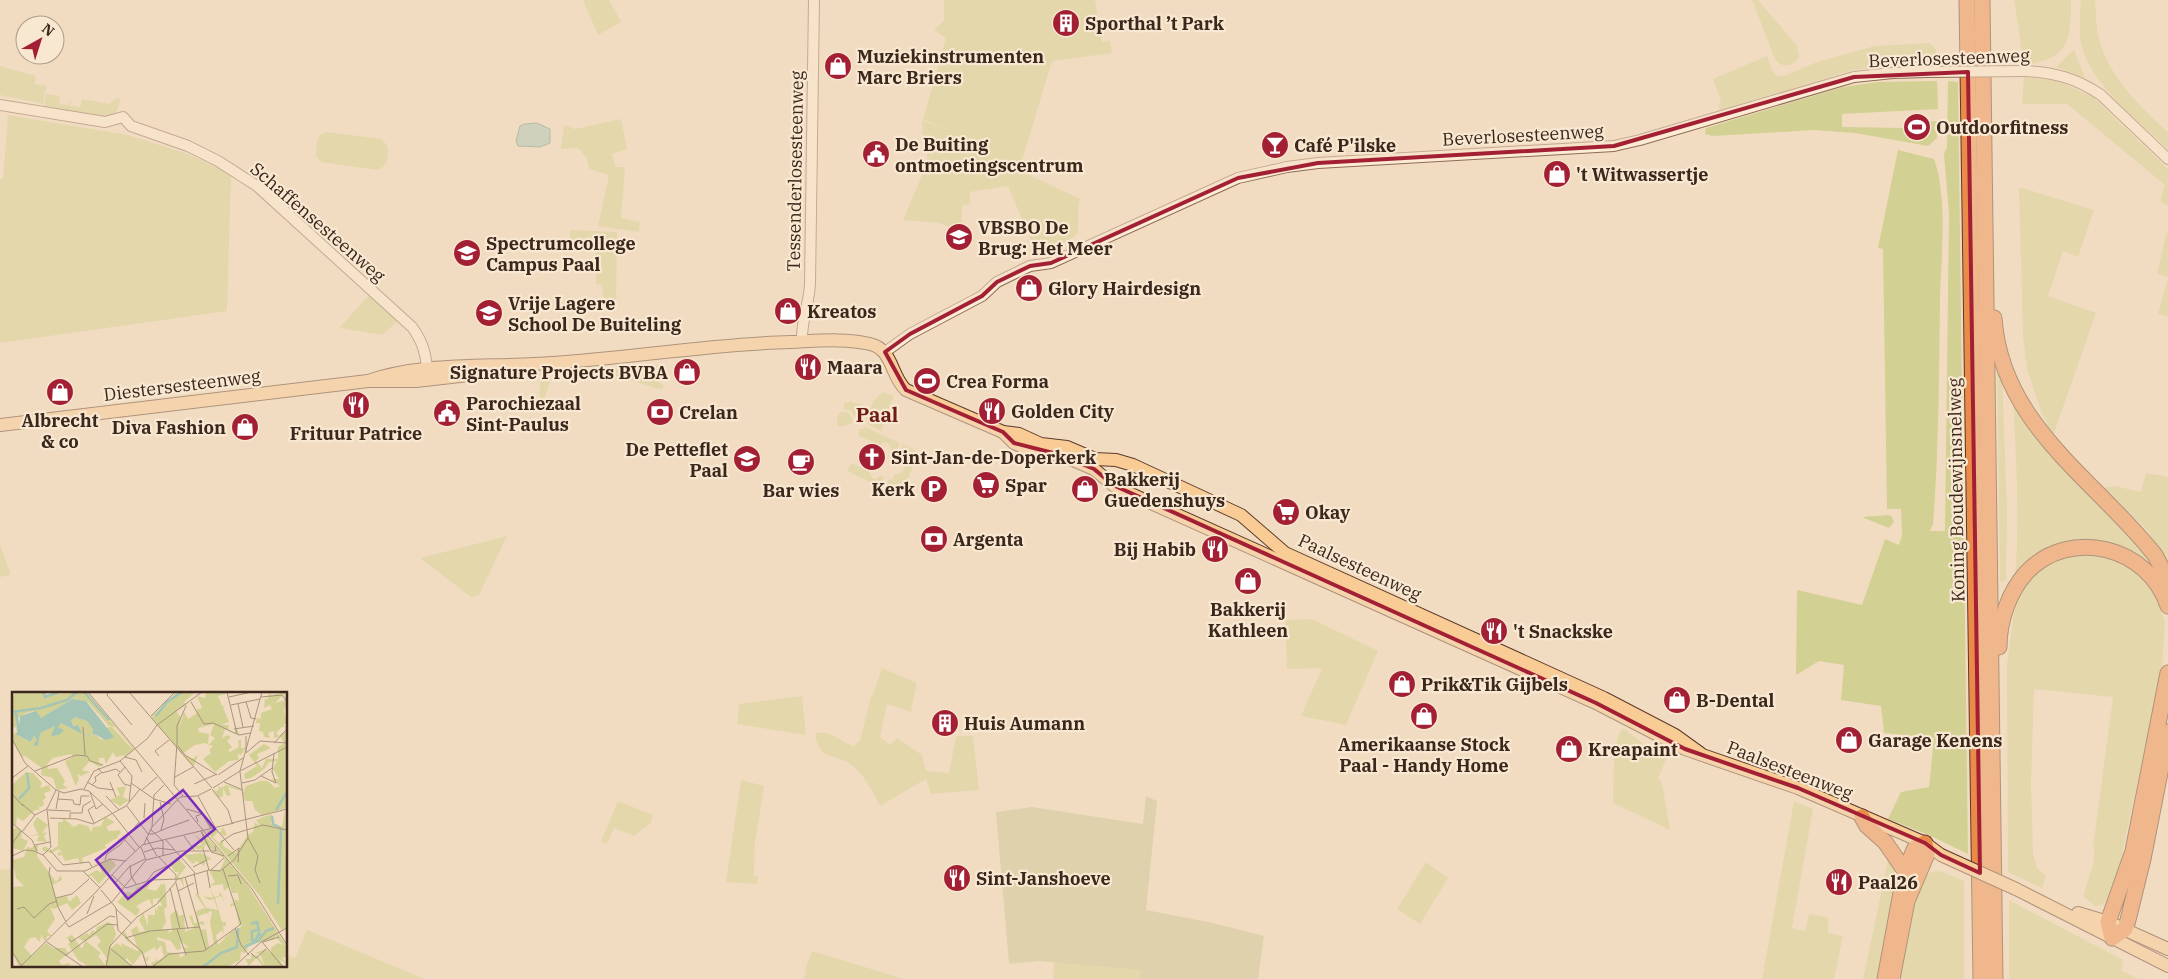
<svg xmlns="http://www.w3.org/2000/svg" width="2168" height="979" viewBox="0 0 2168 979" font-family="'IBM Plex Serif',serif">
  <rect width="100%" height="100%" fill="#f2dcc1"/>
  <g fill="#d2d093">
    <polygon points="583,0 609,0 621,22 598,35"/>
    <path d="M944,0H1095L1102,42L1110,41L1112,53L1052,61L1019,170L1080,199C1077,210 1079,220 1078,231C1077,240 1046,250 1037,255L1008,186L970,192V204L962,206L961,232L939,223L903,220L927,164V144L923,143L922,121L955,131L923,120L946,38L934,30L944,20Z"/>
    <path d="M1752,0H1758L1797,46L1799,57C1793,67 1783,69 1775,59Z"/>
    <path d="M2014,0H2071C2071,41 2069,59 2024,65Z"/>
    <path d="M2081,0H2095C2096,12 2096,27 2099,39C2109,77 2140,107 2168,132V149C2138,120 2090,85 2081,43C2079,29 2080,14 2081,0Z"/>
    <polygon points="1929,43 1936,49 1936,65 1886,66 1853,70 1721,110 1718,106 1721,101 1713,79 1767,56 1772,70 1777,76 1784,76 1817,62 1875,46"/>
    <polygon points="2074,49 2085,78 2056,67"/>
    <polygon points="0,66 36,76 35,84 46,86 43,104 0,95"/>
    <polygon points="2024,77 2058,81 2093,97 2168,169 2168,206 2160,201 2165,185 2067,104 2022,104"/>
    <polygon points="1937,81 1938,109 1842,114 1842,127 1906,128 1907,123 1938,121 1937,138 1928,146 1855,133 1814,130 1713,136 1705,134 1706,128 1843,87 1878,82"/>
    <path d="M1948,81L1958,82L1968,854L1929,835L1888,819L1901,792L1929,787L1934,738L1884,733L1881,706L1841,700L1844,665L1819,661L1796,675L1797,590L1862,605L1885,539L1899,545L1902,535L1901,509H1887L1883,249L1878,248L1898,150L1934,159C1948,197 1941,258 1940,299C1939,374 1939,449 1933,524L1930,531H1945L1949,214L1944,154L1947,147Z"/>
    <polygon points="46,94 60,96 59,104 68,105 71,98 70,106 80,107 82,99 109,104 118,97 121,100 116,113 109,118 44,108"/>
    <polygon points="8,115 128,135 188,154 231,174 227,311 0,343 0,179 3,179"/>
    <polygon points="621,119 627,149 612,154 616,167 625,167 621,218 640,222 639,232 598,226 609,175 589,169 587,158 578,148 561,149 564,125 575,129"/>
    <path d="M327,132L382,139L388,147C388,156 388,167 377,170L321,162L316,156L317,141L320,135Z"/>
    <polygon points="2019,187 2094,210 2078,257 2063,251 2048,296 2096,313 2053,436 2041,411 2027,369 2023,336"/>
    <polygon points="570,230 617,232 616,310 604,309 602,285 596,284 595,249 569,248"/>
    <polygon points="2167,231 2168,231 2168,277 2157,274"/>
    <polygon points="2168,278 2168,316 2158,314"/>
    <polygon points="370,294 398,320 383,335 339,328"/>
    <polygon points="658,365 659,382 664,386 662,390 616,376 616,369"/>
    <polygon points="1999,371 2002,374 2007,510 2006,580 2002,582 2000,581 1997,372"/>
    <polygon points="540,378 551,379 539,415"/>
    <polygon points="882,392 894,396 883,420 885,421 881,431 868,424 865,416 867,408 871,408 873,402"/>
    <path d="M2013,399L2118,520L2159,572L2092,544L2015,578C2020,518 2016,458 2013,399Z"/>
    <polygon points="851,402 861,404 861,417 855,417 851,411 844,409 844,403"/>
    <polygon points="841,412 846,412 851,415 853,423 840,427 837,425 837,417"/>
    <polygon points="865,427 900,443 896,453 891,450 888,443 884,442 880,445 859,436 859,430"/>
    <polygon points="903,444 919,453 900,496 884,489 889,479 892,480 895,474 900,474 903,471 904,467 900,462 903,456 899,454"/>
    <polygon points="851,463 869,471 872,478 876,479 881,475 884,477 880,487 847,471"/>
    <polygon points="2146,473 2168,477 2168,562 2147,530 2104,488 2115,486 2141,492"/>
    <polygon points="1889,515 1892,517 1894,522 1889,528 1862,517"/>
    <polygon points="507,536 479,595 471,597 420,558"/>
    <polygon points="0,544 11,575 0,577"/>
    <path d="M2078,552L2107,556L2133,568L2154,591L2165,622L2162,667L2120,863L2106,901L2101,905L2095,906L2084,897C2085,880 2098,865 2093,847L2113,697L2034,689L2031,783L2033,853L2037,868L2046,876L2042,888L2008,872L2007,664L2014,613L2022,593L2036,572L2046,565Z"/>
    <polygon points="1312,619 1378,651 1346,725 1301,716 1322,668 1287,669 1285,620"/>
    <path d="M882,668L917,683L911,712L887,704L880,737L890,745L897,738L922,755L926,771L949,773L956,736H973L979,790L931,794L926,779L880,806C873,793 867,779 856,769C837,750 820,765 815,734C829,728 840,742 854,746L860,741L871,696L873,694Z"/>
    <polygon points="802,696 806,735 737,724 739,704"/>
    <path d="M1623,728L1649,748L1667,758L1658,778L1662,783L1670,830L1613,803C1614,785 1611,740 1623,728Z"/>
    <polygon points="741,780 764,786 755,843 754,876 758,877 757,884 726,882"/>
    <polygon points="618,801 653,815 651,823 634,836 614,828 607,844 601,841"/>
    <polygon points="1794,801 1813,809 1792,928 1805,931 1809,914 1828,917 1828,933 1843,936 1834,979 1762,979"/>
    <polygon points="1888,860 1893,862 1898,869 1879,979 1863,979"/>
    <polygon points="1426,862 1448,878 1420,924 1397,909"/>
    <polygon points="14,868 14,965 286,965 286,955 295,958 307,930 425,979 0,979 0,870"/>
    <path d="M1940,871L1964,881V979H1900L1914,908L1913,904C1919,888 1920,872 1940,871Z"/>
    <polygon points="2009,900 2123,960 2122,971 2139,979 2009,979"/>
    <polygon points="812,951 904,979 804,979 806,967"/>
    <polygon points="1054,962 1142,970 1140,979 1053,979"/>
  </g>
  <polygon fill="#c6c493" points="1146,796 1157,801 1146,910 1213,923 1264,936 1258,979 1140,979 1141,970 1039,961 1009,964 996,812 1032,807 1143,824"/>
  <polygon fill="#a4c4b6" stroke="#6a9483" points="537,123 550,129 550,143 540,147 518,146 516,141 520,126 524,124"/>
  <g fill="none" stroke-linecap="round" stroke-linejoin="round">
    <g stroke="#8e6c56" stroke-width="12">
      <g id="tertiary">
        <path d="M2024,71C2053,72 2076,78 2101,95L2168,159"/>
        <path d="M0,105L105,122L123,117L131,126L188,146L218,161L257,186L412,327C424,343 426,356 428,375"/>
        <path d="M802,341C801,322 809,304 810,284L814,0"/>
        <polyline points="885,352 910,334 982,296 997,282 1030,266 1051,263 1238,178 1287,167 1318,163 1614,146 1640,140 1854,77 1893,73 1927,72"/>
      </g>
    </g>
    <g stroke="#5b3a2b" stroke-width="14">
      <g id="primary">
        <path d="M368,381C419,363 480,367 534,364C620,360 705,344 791,342C816,341 845,338 870,344C893,349 891,377 906,390L1003,432L1019,434L1041,444L1067,447L1095,459L1116,460L1133,465L1241,515L1285,553L1604,698L1675,735L1700,753"/>
        <polyline points="0,425 368,381 416,381 504,371"/>
        <polyline points="1003,432 1014,443 1030,450 1061,455 1094,469 1113,485 1122,490 1596,703 1685,749 1798,788 1925,843 1941,855"/>
        <polyline points="2016,889 2168,966"/>
        <polyline points="2078,913 2108,922 2168,949"/>
      </g>
    </g>
    <g stroke="#5b3a2b" stroke-width="17">
      <g id="motorway">
        <polyline points="1967,0 1981,979"/>
        <polyline points="1982,0 1995,979"/>
        <path d="M1994,318C2001,419 2085,473 2145,543L2155,555L2168,580"/>
        <path d="M1999,647C1999,621 2009,592 2026,573C2070,526 2149,547 2168,606"/>
        <polyline points="2168,673 2133,851 2108,922 2112,938 2125,929 2128,920 2143,859 2168,732"/>
        <polyline points="1862,817 1867,826 1885,842 1905,871"/>
        <polyline points="1885,979 1905,871 1915,848 1925,843 1927,854 1907,901 1892,979"/>
      </g>
    </g>
    <use href="#tertiary" stroke="#fcebd5" stroke-width="10"/>
    <use href="#primary" stroke="#f9cb95" stroke-width="12"/>
    <use href="#motorway" stroke="#eb8b49" stroke-width="15"/>
    <g stroke="#8e6c56" stroke-width="12" stroke-linecap="butt">
      <polyline id="tertiary-bridge" points="1927,72 2024,71"/>
    </g>
    <g stroke="#5b3a2b" stroke-width="14" stroke-linecap="butt">
      <polyline id="primary-bridge" points="1941,855 2016,889"/>
    </g>
    <use href="#tertiary-bridge" stroke="#fcebd5" stroke-width="10"/>
    <use href="#primary-bridge" stroke="#f9cb95" stroke-width="12"/>
  </g>
  <path d="M0 0H2168V979H0ZM1968,72L1980,873L1941,855L1925,843L1798,788L1685,749L1596,703L1113,485L1094,469L1061,455L1014,443L1003,432L906,390L885,352L910,334L982,296L997,282L1030,266L1051,263L1238,178L1318,163L1614,146L1854,77Z" fill="#f2dcc1" fill-opacity=".55" fill-rule="evenodd"/>
  <path fill="none" stroke="#a32034" stroke-width="4" stroke-linejoin="round" d="M1968,72L1980,873L1941,855L1925,843L1798,788L1685,749L1596,703L1113,485L1094,469L1061,455L1014,443L1003,432L906,390L885,352L910,334L982,296L997,282L1030,266L1051,263L1238,178L1318,163L1614,146L1854,77Z"/>
  <defs>
    <g id="building-disc" transform="scale(1.4375)"><circle r="9.5" fill="#a32034" stroke="#f9e8d1"/><path d="M-4-6H4V6H1V3H-1V6H-4ZM-2.5-4.3h1.7v1.8h-1.7ZM.8-4.3h1.7v1.8H.8ZM-2.5-1h1.7V.8h-1.7ZM.8-1h1.7V.8H.8Z" fill="#fff"/></g>
    <g id="shop-disc" transform="scale(1.4375)"><circle r="9.5" fill="#a32034" stroke="#f9e8d1"/><path d="M-5-2.5h2.3a2.7 3.5 0 0 1 5.4 0H5L5.5 6h-11ZM-1.5-2.5h3a1.5 2.3 0 0 0-3 0Z" fill="#fff"/></g>
    <g id="stadium-disc" transform="scale(1.4375)"><circle r="9.5" fill="#a32034" stroke="#f9e8d1"/><path d="M0-5a6.5 5 0 1 0 0 10a6.5 5 0 1 0 0-10ZM-3.5-1.8h7v3.6h-7Z" fill="#fff"/></g>
    <g id="bar-disc" transform="scale(1.4375)"><circle r="9.5" fill="#a32034" stroke="#f9e8d1"/><path d="M-6-5H6L.8 .8V4.5H3.5V6h-7V4.5H-.8V.8Z" fill="#fff"/></g>
    <g id="civic-disc" transform="scale(1.4375)"><circle r="9.5" fill="#a32034" stroke="#f9e8d1"/><path d="M-.6-6.5H3V-4.5H.6V-3L4-1V1h2V6H-6V1h2V-1L-.6-3ZM-1.2 2.5V6h2.4V2.5Z" fill="#fff"/></g>
    <g id="school-disc" transform="scale(1.4375)"><circle r="9.5" fill="#a32034" stroke="#f9e8d1"/><path d="M0-5L7-2L0 1L-7-2ZM-4 1L0 2.5L4 1V4Q0 6-4 4Z" fill="#fff"/></g>
    <g id="restaurant-disc" transform="scale(1.4375)"><circle r="9.5" fill="#a32034" stroke="#f9e8d1"/><path d="M-5-6h1v4h1v-4h1v4h1v-4h1v5L-1.5 .5V6h-2V.5L-5-1ZM5-6V6H3V1.5H1.5Q1.5-4 5-6Z" fill="#fff"/></g>
    <g id="bank-disc" transform="scale(1.4375)"><circle r="9.5" fill="#a32034" stroke="#f9e8d1"/><path d="M-6-4H6V4H-6ZM0-2.3a2.3 2.3 0 1 0 0 4.6a2.3 2.3 0 1 0 0-4.6Z" fill="#fff"/></g>
    <g id="church-disc" transform="scale(1.4375)"><circle r="9.5" fill="#a32034" stroke="#f9e8d1"/><path d="M-1.2-6h2.4v3.5h3.3v2.4h-3.3V6h-2.4V-.1h-3.3v-2.4h3.3Z" fill="#fff"/></g>
    <g id="cafe-disc" transform="scale(1.4375)"><circle r="9.5" fill="#a32034" stroke="#f9e8d1"/><path d="M-5.5-4.5H6V0H3Q3 3.5 0 3.5H-2.5Q-5.5 3.5-5.5 0ZM3-3.2v2h1.7v-2ZM-6 4.5H4V6H-6Z" fill="#fff"/></g>
    <g id="supermarket-disc" transform="scale(1.4375)"><circle r="9.5" fill="#a32034" stroke="#f9e8d1"/><path d="M-6-5.5h2.5l.6 2H6L4.5 2H-2.5L-4.4-4H-6ZM-1.5 3.2a1.3 1.3 0 1 0 .1 0ZM3 3.2a1.3 1.3 0 1 0 .1 0Z" fill="#fff"/></g>
    <g id="parking-disc" transform="scale(1.4375)"><circle r="9.5" fill="#a32034" stroke="#f9e8d1"/><path d="M-3.5-5.5H1a3.5 3.5 0 0 1 0 7H-1V5.5H-3.5ZM-1-3.4V-.6H.8a1.4 1.4 0 0 0 0-2.8Z" fill="#fff"/></g>
  </defs>
  <g fill-rule="evenodd">
    <use href="#building-disc" x="1066" y="23"/>
    <use href="#shop-disc" x="838" y="66"/>
    <use href="#stadium-disc" x="1917" y="127"/>
    <use href="#bar-disc" x="1275" y="145"/>
    <use href="#civic-disc" x="876" y="154"/>
    <use href="#shop-disc" x="1557" y="174"/>
    <use href="#school-disc" x="959" y="237"/>
    <use href="#school-disc" x="467" y="253"/>
    <use href="#shop-disc" x="1029" y="288"/>
    <use href="#shop-disc" x="788" y="311"/>
    <use href="#school-disc" x="489" y="313"/>
    <use href="#restaurant-disc" x="808" y="367"/>
    <use href="#shop-disc" x="687" y="372"/>
    <use href="#stadium-disc" x="927" y="381"/>
    <use href="#shop-disc" x="60" y="392"/>
    <use href="#restaurant-disc" x="356" y="405"/>
    <use href="#restaurant-disc" x="992" y="411"/>
    <use href="#bank-disc" x="660" y="412"/>
    <use href="#civic-disc" x="447" y="413"/>
    <use href="#shop-disc" x="245" y="427"/>
    <use href="#church-disc" x="872" y="457"/>
    <use href="#school-disc" x="747" y="459"/>
    <use href="#cafe-disc" x="801" y="462"/>
    <use href="#supermarket-disc" x="986" y="485"/>
    <use href="#parking-disc" x="934" y="489"/>
    <use href="#shop-disc" x="1085" y="489"/>
    <use href="#supermarket-disc" x="1286" y="512"/>
    <use href="#bank-disc" x="934" y="539"/>
    <use href="#restaurant-disc" x="1215" y="549"/>
    <use href="#shop-disc" x="1248" y="581"/>
    <use href="#restaurant-disc" x="1494" y="631"/>
    <use href="#shop-disc" x="1402" y="684"/>
    <use href="#shop-disc" x="1677" y="700"/>
    <use href="#shop-disc" x="1424" y="716"/>
    <use href="#building-disc" x="945" y="723"/>
    <use href="#shop-disc" x="1849" y="740"/>
    <use href="#shop-disc" x="1569" y="749"/>
    <use href="#restaurant-disc" x="957" y="878"/>
    <use href="#restaurant-disc" x="1839" y="882"/>
  </g>
  <g text-anchor="middle" dominant-baseline="central" stroke-width="4.5" stroke-linejoin="round" paint-order="stroke">
    <g font-size="18" font-weight="bold" fill="#3c271c" stroke="#f9e8d1" text-anchor="start">
      <text x="1085" y="23">Sporthal ’t Park</text>
      <text x="857" y="56">Muziekinstrumenten<tspan x="857" dy="21">Marc Briers</tspan></text>
      <text x="1936" y="127">Outdoorfitness</text>
      <text x="895" y="144">De Buiting<tspan x="895" dy="21">ontmoetingscentrum</tspan></text>
      <text x="1294" y="145">Café P'ilske</text>
      <text x="1576" y="174">'t Witwassertje</text>
      <text x="978" y="227">VBSBO De<tspan x="978" dy="21">Brug: Het Meer</tspan></text>
      <text x="486" y="243">Spectrumcollege<tspan x="486" dy="21">Campus Paal</tspan></text>
      <text x="1048" y="288">Glory Hairdesign</text>
      <text x="508" y="303">Vrije Lagere<tspan x="508" dy="21">School De Buiteling</tspan></text>
      <text x="807" y="311">Kreatos</text>
      <text x="827" y="367">Maara</text>
      <text x="668" y="372" text-anchor="end">Signature Projects BVBA</text>
      <text x="946" y="381">Crea Forma</text>
      <text x="466" y="403">Parochiezaal<tspan x="466" dy="21">Sint-Paulus</tspan></text>
      <text x="1011" y="411">Golden City</text>
      <text x="679" y="412">Crelan</text>
      <text x="60" y="420" text-anchor="middle">Albrecht<tspan x="60" dy="21">&amp; co</tspan></text>
      <text x="226" y="427" text-anchor="end">Diva Fashion</text>
      <text x="356" y="433" text-anchor="middle">Frituur Patrice</text>
      <text x="728" y="449" text-anchor="end">De Petteflet<tspan x="728" dy="21">Paal</tspan></text>
      <text x="891" y="457">Sint-Jan-de-Doperkerk</text>
      <text x="1104" y="479">Bakkerij<tspan x="1104" dy="21">Guedenshuys</tspan></text>
      <text x="1005" y="485">Spar</text>
      <text x="915" y="489" text-anchor="end">Kerk</text>
      <text x="801" y="490" text-anchor="middle">Bar wies</text>
      <text x="1305" y="512">Okay</text>
      <text x="953" y="539">Argenta</text>
      <text x="1196" y="549" text-anchor="end">Bij Habib</text>
      <text x="1248" y="609" text-anchor="middle">Bakkerij<tspan x="1248" dy="21">Kathleen</tspan></text>
      <text x="1513" y="631">'t Snackske</text>
      <text x="1421" y="684">Prik&amp;Tik Gijbels</text>
      <text x="1696" y="700">B-Dental</text>
      <text x="964" y="723">Huis Aumann</text>
      <text x="1868" y="740">Garage Kenens</text>
      <text x="1424" y="744" text-anchor="middle">Amerikaanse Stock<tspan x="1424" dy="21">Paal - Handy Home</tspan></text>
      <text x="1588" y="749">Kreapaint</text>
      <text x="976" y="878">Sint-Janshoeve</text>
      <text x="1858" y="882">Paal26</text>
    </g>
    <g font-size="18" fill="#3c271c" stroke="#f9e8d1">
      <text transform="translate(1949 58) rotate(-2)">Beverlosesteenweg</text>
      <text transform="translate(1523 135) rotate(-3)">Beverlosesteenweg</text>
      <text transform="translate(795 171) rotate(-89)">Tessenderlosesteenweg</text>
      <text transform="translate(318 222) rotate(41)">Schaffensesteenweg</text>
      <text transform="translate(182 385) rotate(-7)">Diestersesteenweg</text>
      <text transform="translate(1956 490) rotate(-91)">Koning Boudewijnsnelweg</text>
      <text transform="translate(1360 567) rotate(25)">Paalsesteenweg</text>
      <text transform="translate(1790 770) rotate(21)">Paalsesteenweg</text>
    </g>
    <g font-size="20" font-weight="bold" fill="#6d1c17" stroke="#f9e8d1">
      <text x="877" y="414">Paal</text>
    </g>
  </g>
  <g transform="translate(12 692)">
    <rect width="275" height="275" fill="#f2dcc1"/>
    <path d="M4,0H34L35,3L75,0L122,57L112,66V63L104,65L101,60L94,72L92,66H87V71L91,73L87,75L78,69L70,78L78,80L69,84L65,82L67,87L64,94L53,69L61,65L59,62L41,66L35,72L36,77L45,76L53,89L51,93L56,96L45,98L41,86L29,83L30,76L13,64L10,65L2,51L0,43L5,40L4,35L0,36V5ZM60,7L76,10L97,34L103,35L120,56V57L100,35H96L90,48L82,42L80,44L73,43H80L81,37L75,29L63,25L59,29L70,42L49,31L28,41L25,47L21,44L17,50L6,43V26L12,22L21,19L29,26ZM165,0H183L172,10L175,13L164,19L169,26L167,37L172,20L176,27L185,21L180,10L184,18L190,16L185,4L193,6L194,0L216,1L206,4L210,14L214,13L211,15L217,30L209,33H217L216,38L223,41V32L228,43L223,42L213,37L210,47L215,43L219,45L215,49L220,55L216,58L218,60L227,55L226,48H229V56H233V57L229,63L225,62L227,68L217,69L203,80L191,67L199,61L197,58L201,54L193,51L183,53L170,62L180,67L186,63L182,74L175,68L139,25ZM202,32L198,43L203,46L196,53L197,42L187,40L186,36ZM257,0L259,3L275,0L272,3L275,10L271,3L263,11L273,8L275,12L272,19L275,31L271,33L275,35H270L264,41L267,44L272,40L275,41V116L250,123L243,118L240,109H233L230,99L216,95L219,103L215,104L211,96V104L206,106L203,98L206,99L207,93L208,96L215,93L230,98L231,101L234,94L248,89H256L263,96L268,94L259,87H267L261,77L265,69L257,70L252,77L239,86L233,87L232,82L245,74L237,63L252,52L259,56L245,62L247,66L244,69L250,76L254,67H266V55L272,51L268,44L262,46V39L256,41L258,46L252,45L251,40L247,39L248,31H244L245,26L249,27V21L260,17L258,13L252,16L253,7H249H256ZM14,80L21,81L30,91L28,96L37,93L39,99L32,101L34,106L31,108L32,113L26,116L28,118H23L11,129L5,125L4,134L0,130V93ZM114,94L111,105L117,108L108,114L98,108L108,103L105,96ZM273,118L275,236L270,239L248,204L194,139L204,137L208,141L211,135L215,143L212,144L206,140L201,145L206,151L211,148V154L223,161L237,142L241,140L243,130L250,137L244,128L249,126L260,122L259,132L263,134L264,141L263,133L270,135ZM25,125L36,133L30,141L35,140L32,144L35,150L25,149L27,143L16,144L26,142L21,132ZM93,125L103,130L94,135L97,139L108,138L109,141L105,145L109,150L105,146L93,153L94,156L70,166L71,171L68,172L66,166L53,169L50,163L46,164V160L50,161L47,157L39,161L31,159L30,156L34,154L38,159L46,154V130H51V126L62,135L67,132L76,134L79,140L81,135L89,134ZM5,135L10,139L9,146L16,149L11,159L0,156V138ZM190,140L218,171L211,178L218,172L233,189L275,255V266L270,265L274,272L267,267L272,275H252L244,266L237,274L233,267H239V262L246,264L253,274L248,262L243,261L254,257L259,262V256L266,251L271,253L263,244V247L238,252L233,261L229,260L228,268L215,275H141L139,271L144,269L143,266L146,269L152,265L149,253L144,259L143,255L131,262L134,266L137,265L135,270L130,261L121,273L115,266L113,268L120,275H78L66,268L56,252L59,250L57,247L53,246L60,243L70,257L73,250L66,246L75,241L77,243L81,238L83,240L85,235L96,230L101,233L104,242L98,257L105,251L110,255L109,251L125,259L127,257L116,250L110,241L113,239L118,250L125,254L119,238L125,234L127,240L133,239L127,228L131,221L136,234V223H143V215L145,219L146,214H150L149,210H145L148,206L141,207V215L137,207L124,214L128,218L124,224L105,210L115,200L121,201L125,195L138,192L135,197L144,199L149,192H153L155,215L152,217L154,230L150,237L157,238L156,241L160,239L158,223L165,218L167,224L172,222L173,240L182,236L177,224L180,223L182,231H185L184,219L193,216L183,202L186,201L194,216L206,218L202,207L197,208L191,204L201,206L198,196L202,205L207,204V200L210,203L212,210L209,204L203,206L210,230H214V234H211L212,242L210,238L204,243L206,253L221,238L225,239L231,232L227,233L223,212L219,215L218,212L223,211L222,207L227,209L226,201H220L218,194L212,199L211,192L197,194L203,190L197,178H208L213,167L193,152L192,157H183V154L190,153L182,142L190,148ZM200,219L198,231L202,252L197,255L194,237L190,238L187,232L193,233L191,229L187,230L186,224L195,221L197,224L196,220ZM84,243L89,249L85,253L96,268H93L94,274L86,264L89,261L74,249ZM145,245L159,249L165,258L169,257L168,248L177,256L172,255L173,263L168,266L167,262L155,260L153,250L145,248ZM22,153L26,154L25,164L44,190L49,183L50,188L40,193L44,206L55,204L57,210L65,203L69,211L60,218L55,211L42,217L38,215L43,227L35,239L40,244H35L34,251L29,243L28,250L23,245L18,246L12,255L20,264L34,251L41,256H53L56,261L47,269L50,273L57,271L59,275H7L0,259V195L12,194L4,186L0,168L12,165L15,155L20,156ZM189,161L200,167L193,169V174L184,169L181,172L172,163ZM99,167L104,173L87,192L80,184H74L85,178L89,181L88,172L80,173ZM167,167L174,175L166,185L171,187L172,196L168,187L165,188V184L167,180H163L158,172Z" fill="#d2d093" fill-rule="evenodd"/>
    <path d="M60,7L74,9L102,45L94,48L82,42L78,44H71L80,43L81,37L75,29L63,25L59,29L62,34L66,33L70,42L49,31L46,35L52,38L47,43L39,44L43,34L28,41L26,54L21,53L25,48L22,44L18,50L6,43L8,24L24,19L29,26Z" fill="#a4c4b6"/>
    <path fill="none" stroke="#a4c4b6" stroke-width="2.5" d="M31,0L33,5L47,0M72,0L97,28M0,20L29,16L55,8L65,0M4,21L7,40L5,43M144,24L155,10L170,0M7,107L17,96L15,81M264,118L275,100M260,124L261,132L269,136M266,212L269,137M239,232L245,230L247,238L240,239V248L243,249L247,241L249,245M232,255L246,249L254,239L262,236M191,275L209,261L225,255L226,236"/>
    <path fill="none" stroke="#a9947f" stroke-width="1" d="M76,0L240,197L275,253M97,0L95,3L120,33M117,0L200,96M215,0L225,42M217,5L240,0M249,5L270,3L275,10M179,10L192,32L201,31L227,43L239,41M234,10L239,26L244,27M226,12L231,35M219,13L248,7M139,24L163,0M71,35L73,63M222,37L242,34M234,44V60M0,47L13,71L44,98L52,101L69,97L77,99L101,122L127,155M248,49L275,51M165,51L162,93L171,104M165,51V34L174,14M262,51L275,37M166,54L173,63L205,83M234,61L248,49M262,61L260,80L264,91M147,64L143,59L157,48M113,65L124,68L130,80M108,69L120,84L117,110M113,75L106,83L112,92L119,94M86,76L90,81L104,77L108,80M23,79L64,63L75,64L78,69L91,73M228,79L275,55M206,83L231,66M249,84L264,91M163,85L181,75M0,86L16,74M75,90L86,96L102,98M98,90L104,105M212,90L231,98M119,91L142,107L159,112M230,91L243,88L260,76M182,92L205,82M80,93L84,89L83,85L89,81M201,96L228,79L250,0M72,97L82,79L108,69L136,46L145,33L190,0M200,97L216,118L220,131M130,98L145,85M78,100L84,117L91,112M0,102L11,114M94,104L107,118M186,104L203,135M46,107L61,108L62,112L68,113L69,104H77M148,110L152,127L149,138M10,112L23,123M82,114L76,118L82,131M115,114L136,142M44,117L47,100M175,117L191,122L198,133L199,137L190,122L184,124L186,130M36,118L59,119M38,126L65,127L81,132L114,114L128,97M58,126V121H70L71,114L79,109M132,126L133,111M0,131L20,148L25,159M220,131L275,117M140,135L142,103L152,93M203,136L222,158M138,137L151,149V164M10,140L23,123L35,117L44,98M136,142H141L155,136L177,128L175,129M172,144L182,158M134,145L145,164M111,146L123,159M236,146L246,164L243,178L248,191M154,148L183,181M209,150L221,142L251,133L275,138M0,152L9,139M132,152L140,135L168,105L185,104L199,97M23,153L38,150M203,154L204,159H199L189,139L199,160L212,164M191,157L197,178M38,158L51,173L77,170L80,175M132,160L145,156L162,158M31,163L39,155L35,117M0,164L13,158L22,159L31,163L45,179H73L98,167L114,169M216,164L227,156L226,170M93,168L95,162L108,153L127,130M134,168L169,159H197M111,171L130,153L222,131M118,173L119,184L124,192M38,175L37,182L46,215L54,230M181,175L195,168M195,178L198,196M199,178L212,166M71,179L88,196M182,181L186,202M100,183L114,196M216,184L226,183L229,192M173,185L194,258M135,189L142,180L155,174M164,191L176,237M107,195L103,191L117,175L133,167M114,196L139,188L167,187L197,178L208,179L222,168L236,146L228,80M158,196L168,237M89,198L104,216L106,238L130,260L135,275M166,199L182,191M82,202L113,169M44,206L60,202L77,187M100,210L134,168L129,155M5,217L12,215L22,226L37,212L45,209M104,217L119,231M75,222L82,204M54,231L57,235L100,210M223,236L229,253L237,263M165,237L174,263M113,246L138,239L188,235M57,247L59,250L98,224L103,225M35,250L71,275M250,250L271,275M251,250L267,245M99,257L121,275M0,260L9,273M239,261L244,266L254,257M53,264L95,232L105,233M8,275L84,200M94,275L98,254L125,225L145,212L164,190V183L147,165M140,275L157,262L192,259L229,232L211,177M222,275L249,250L275,236"/>
    <path fill="#7b2cbf" fill-opacity="0.15" stroke="#7b2cbf" stroke-width="2.5" d="M171,98L203,137L116,207L84,168Z"/>
    <rect width="275" height="275" fill="none" stroke="#3c271c" stroke-width="2.5"/>
  </g>
  <g transform="translate(40 40) rotate(39)"><circle r="24" fill="#f9e8d1" stroke="#ad9b89"/>
  <path d="M0-4L9 19L0 12L-9 19Z" fill="#a32034"/>
  <text y="-8" font-size="14" font-weight="bold" text-anchor="middle" fill="#3c271c">N</text>
  </g>
</svg>
